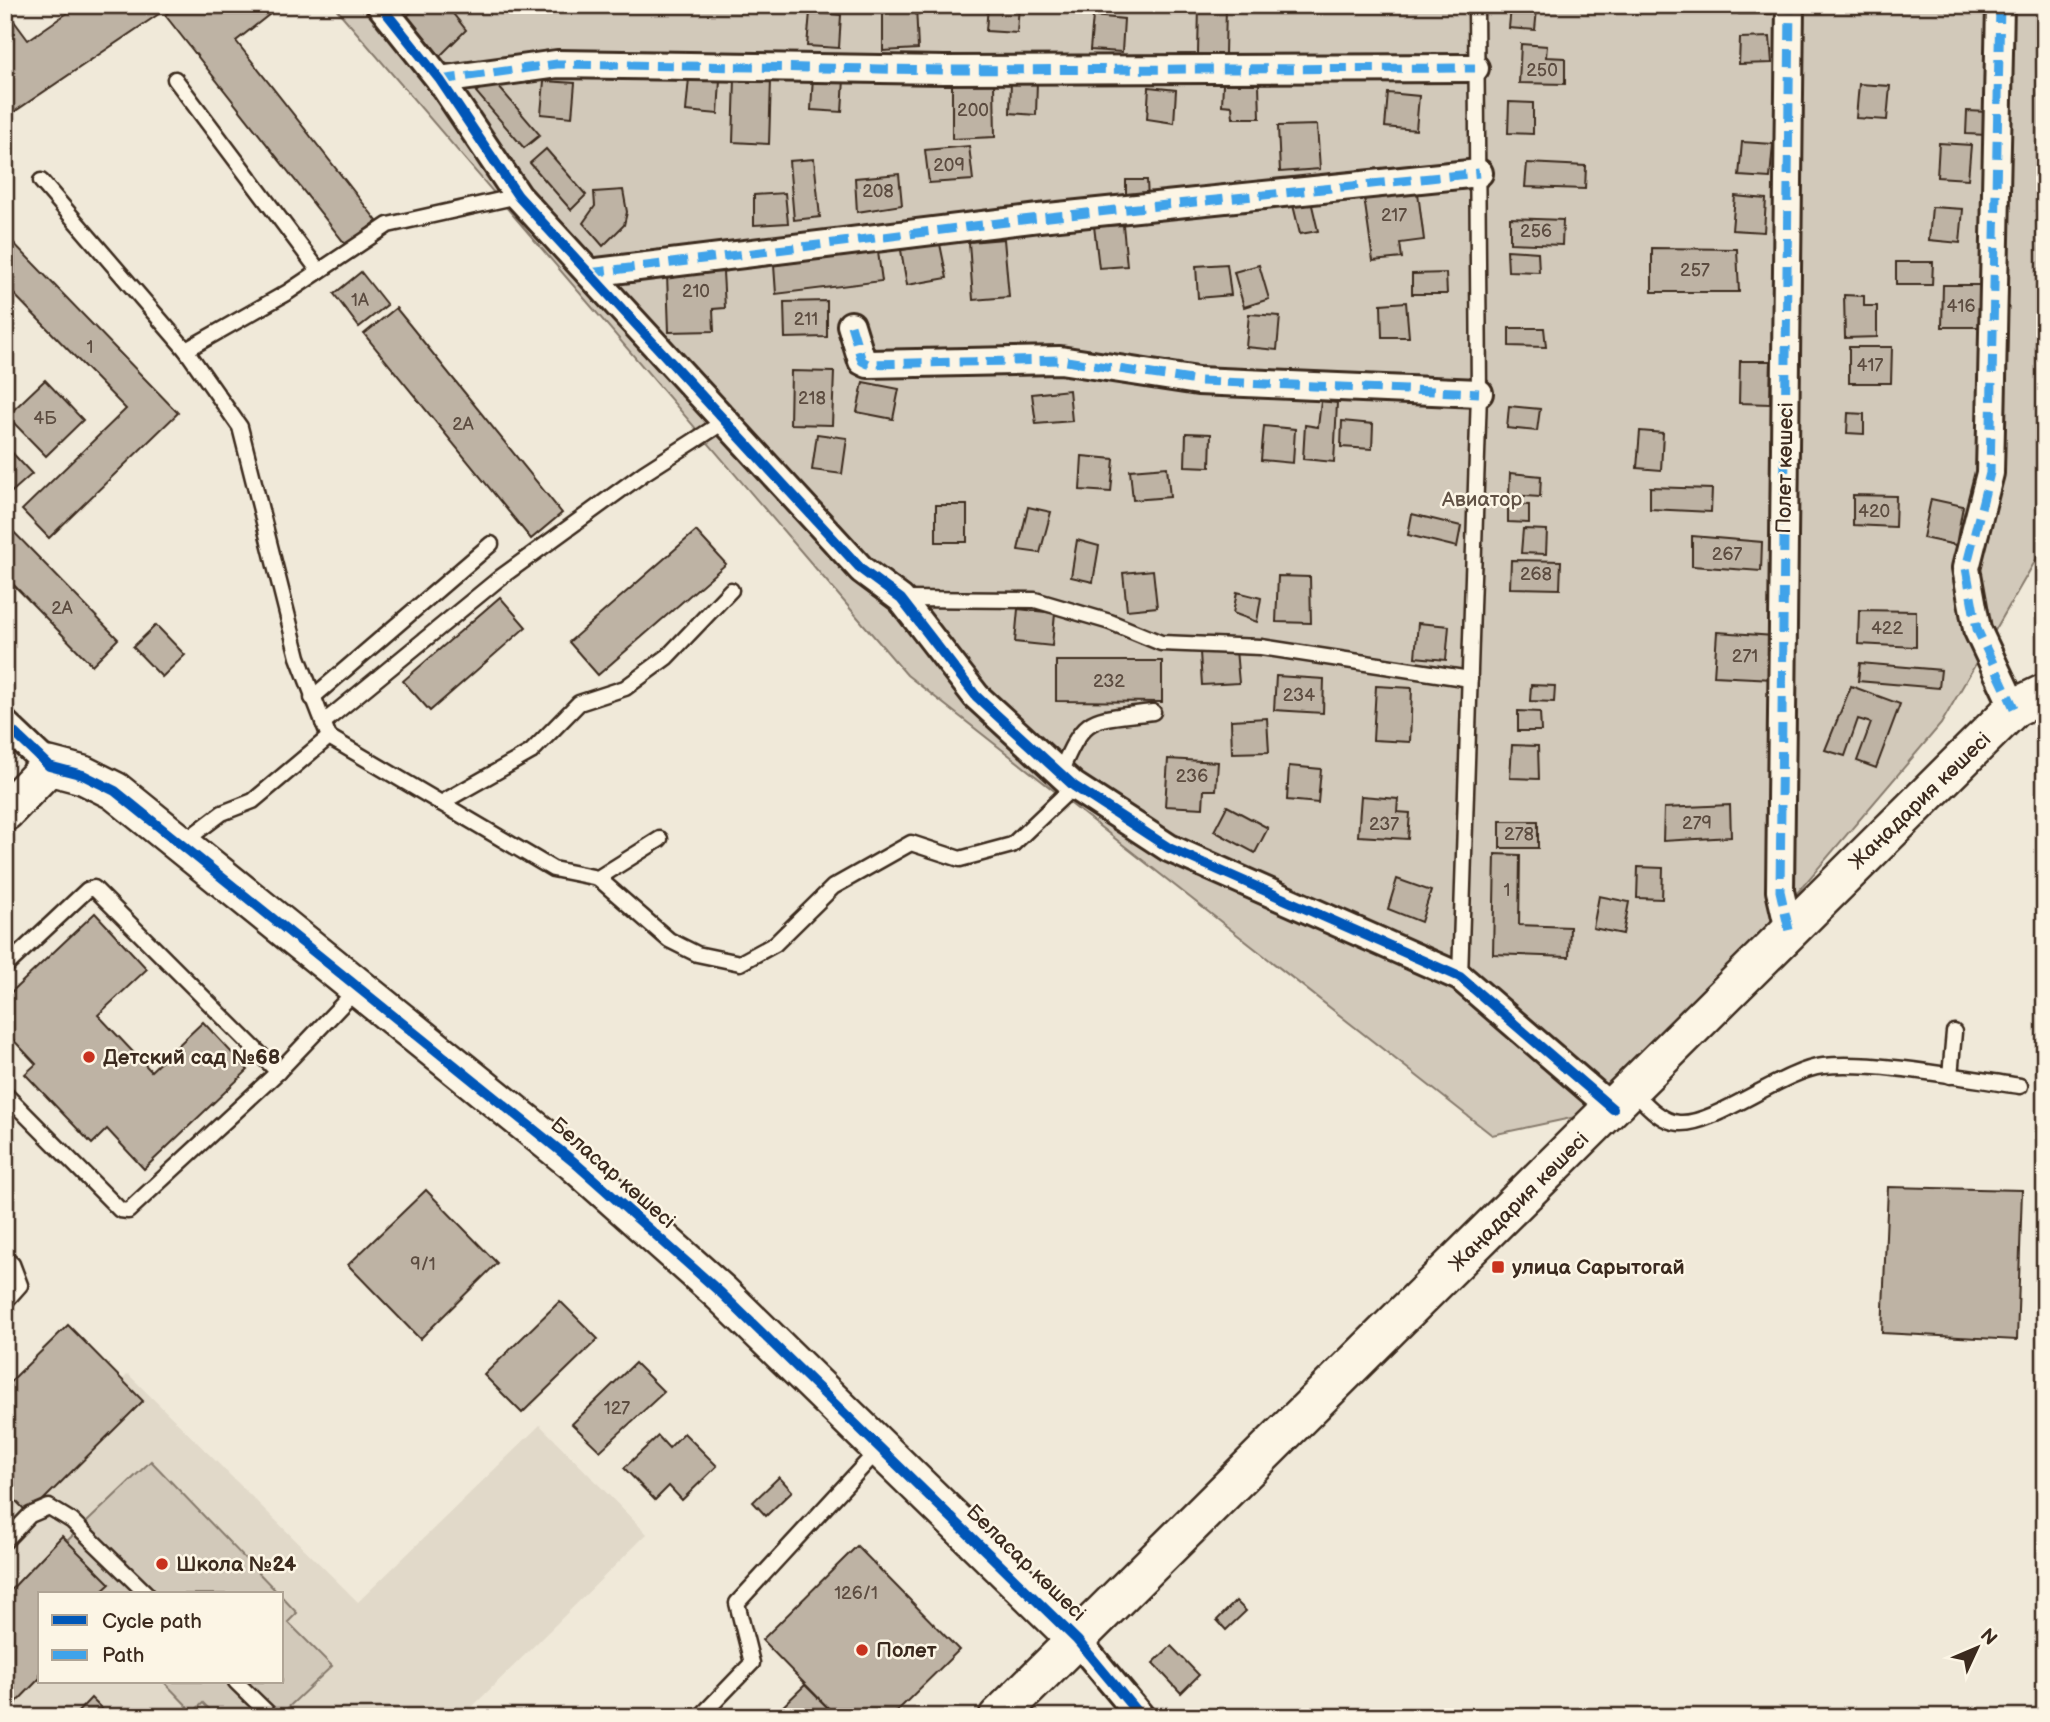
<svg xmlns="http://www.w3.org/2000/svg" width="2050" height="1722" viewBox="0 0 2050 1722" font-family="'Balsamiq Sans',sans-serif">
  <rect width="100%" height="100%" fill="#f0e9d9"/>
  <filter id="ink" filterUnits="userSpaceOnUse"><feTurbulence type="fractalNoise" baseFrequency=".0143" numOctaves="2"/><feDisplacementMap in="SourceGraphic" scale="14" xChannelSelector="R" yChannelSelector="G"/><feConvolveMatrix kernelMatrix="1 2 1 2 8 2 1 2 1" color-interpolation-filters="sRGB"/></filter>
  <g filter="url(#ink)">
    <path fill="#e1d9c9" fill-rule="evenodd" d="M128,1374L358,1602L540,1425L647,1534L462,1717H5V1498ZM40,1594H282V1682H40Z"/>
    <g fill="#d2c9ba" stroke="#867a6c" stroke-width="2">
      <polygon points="333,5 2045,5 2045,544 1941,724 1613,1109 1492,1135 907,675"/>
      <polygon points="151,1461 279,1594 80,1594 47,1560"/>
      <polygon points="282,1597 297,1613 288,1622 332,1666 278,1717 217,1717 203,1703 193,1712 164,1682 282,1682"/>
    </g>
    <g fill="#beb3a4" stroke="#3b2a1e" stroke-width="2">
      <polygon points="79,5 172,5 5,118 5,9 28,40"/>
      <polygon points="178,5 271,5 275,10 236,41 377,221 346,245 165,15"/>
      <polygon points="419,5 446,5 466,30 440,56 407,16"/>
      <polygon points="883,5 916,5 918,49 883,51"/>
      <polygon points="988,5 1019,5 1017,33 986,31"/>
      <polygon points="1199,5 1226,5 1225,54 1198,54"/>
      <polygon points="1740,5 1771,5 1772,14 1739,14"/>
      <polygon points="1511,7 1537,9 1535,30 1509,28"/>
      <polygon points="810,12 841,15 839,48 807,46"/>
      <polygon points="1093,16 1124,19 1122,52 1090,50"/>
      <polygon points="1770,37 1772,63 1739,64 1740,38"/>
      <polygon points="1521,44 1547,46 1546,57 1565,58 1565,84 1519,83"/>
      <polygon points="813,76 844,79 842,112 811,110"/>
      <polygon points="689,78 720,80 718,114 686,111"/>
      <polygon points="492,79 540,135 524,148 476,92"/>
      <polygon points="735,79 771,80 769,144 733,142"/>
      <polygon points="544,81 575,83 572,117 541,114"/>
      <polygon points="1011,81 1037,81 1036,115 1010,113"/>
      <polygon points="952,83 994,83 995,137 952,139"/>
      <polygon points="1223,84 1259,84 1260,118 1233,118 1232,106 1222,105"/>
      <polygon points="1859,84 1890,86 1887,120 1856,118"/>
      <polygon points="1149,87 1176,90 1174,123 1147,119"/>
      <polygon points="1388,93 1419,96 1416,130 1385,127"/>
      <polygon points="1509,102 1533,103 1533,134 1508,133"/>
      <polygon points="1967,111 1988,112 1987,135 1966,134"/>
      <polygon points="1317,125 1320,169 1280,172 1278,126"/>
      <polygon points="1742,142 1773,144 1770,178 1739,176"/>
      <polygon points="1939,143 1971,145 1968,179 1937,177"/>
      <polygon points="969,146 973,180 929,183 925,150"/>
      <polygon points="546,149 586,195 571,210 530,163"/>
      <polygon points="814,159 820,217 794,220 789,161"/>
      <polygon points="1527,163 1586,166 1585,189 1525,187"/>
      <polygon points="899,174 902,205 857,212 855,178"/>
      <polygon points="1126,180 1147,180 1148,199 1126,199"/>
      <polygon points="1417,185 1424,240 1400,243 1402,258 1373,261 1363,190"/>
      <polygon points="623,190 627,212 624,225 603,246 583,223 595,206 594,192"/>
      <polygon points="785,193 788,223 754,225 754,195"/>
      <polygon points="1735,196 1766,199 1764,232 1732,230"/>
      <polygon points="1311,201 1318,231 1300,234 1293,205"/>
      <polygon points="1932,207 1963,209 1960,243 1929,240"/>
      <polygon points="1510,218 1563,220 1562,245 1510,243"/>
      <polygon points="1123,225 1127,266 1099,268 1094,226"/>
      <polygon points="5,234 178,413 49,538 22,510 126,409 5,285"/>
      <polygon points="1004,239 1009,297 973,300 969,242"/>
      <polygon points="940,244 947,278 907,285 901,250"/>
      <polygon points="1652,248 1737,249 1739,292 1652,292"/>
      <polygon points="1507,250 1538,252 1539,272 1508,271"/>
      <polygon points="878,252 882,281 776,294 774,265"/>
      <polygon points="1896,262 1933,262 1932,285 1896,285"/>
      <polygon points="1227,264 1231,295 1198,298 1196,266"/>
      <polygon points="1259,265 1269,299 1244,307 1234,272"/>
      <polygon points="361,272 387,305 359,327 334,294"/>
      <polygon points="723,272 725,308 713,309 714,331 669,332 667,274"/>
      <polygon points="1446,273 1447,294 1412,294 1412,274"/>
      <polygon points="1943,285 1980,285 1979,327 1942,327"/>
      <polygon points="1844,295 1864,296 1864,306 1877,306 1877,337 1845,338"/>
      <polygon points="827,301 827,337 785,338 784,302"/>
      <polygon points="1406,302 1409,337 1382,337 1381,304"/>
      <polygon points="396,308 562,513 531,539 364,334"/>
      <polygon points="1249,314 1280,316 1277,350 1246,347"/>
      <polygon points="1509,328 1544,328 1546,347 1509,346"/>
      <polygon points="1849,347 1892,347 1891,383 1849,383"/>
      <polygon points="1740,361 1771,361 1770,404 1739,403"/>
      <polygon points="791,371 834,372 832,425 790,424"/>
      <polygon points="45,380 83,420 46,456 7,416"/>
      <polygon points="863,382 899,389 893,419 857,412"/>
      <polygon points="1069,390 1072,421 1036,424 1032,394"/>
      <polygon points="1321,401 1337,403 1334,462 1303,459 1305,425 1318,427"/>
      <polygon points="1509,406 1540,409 1537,431 1507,428"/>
      <polygon points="1848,413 1864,414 1864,434 1847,433"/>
      <polygon points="1342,421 1373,424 1372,449 1341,447"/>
      <polygon points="1264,426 1295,429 1293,463 1261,460"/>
      <polygon points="1640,431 1663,433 1661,470 1637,468"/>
      <polygon points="1186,433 1211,434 1210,467 1185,466"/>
      <polygon points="817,434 847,438 842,474 812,470"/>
      <polygon points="6,446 32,474 5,498 5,447"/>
      <polygon points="1082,456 1114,459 1111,492 1080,490"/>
      <polygon points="1167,467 1170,497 1133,500 1130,470"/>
      <polygon points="1510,473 1541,476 1540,497 1509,495"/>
      <polygon points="1650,487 1712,489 1711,512 1650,509"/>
      <polygon points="1853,495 1896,496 1895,527 1853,525"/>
      <polygon points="1931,499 1963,506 1956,545 1923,538"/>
      <polygon points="1508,504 1529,505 1529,523 1508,522"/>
      <rect x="936" y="505" width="31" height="37"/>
      <polygon points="1028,507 1051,512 1040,553 1018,550"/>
      <polygon points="1412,514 1461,526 1457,547 1408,535"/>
      <polygon points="5,523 118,639 92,665 5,576"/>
      <polygon points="1523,529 1547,530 1546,554 1521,553"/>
      <polygon points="696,531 726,564 598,675 569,642"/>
      <polygon points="1692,536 1762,542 1761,571 1692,566"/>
      <polygon points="1077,540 1099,546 1093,582 1071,577"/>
      <polygon points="1511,560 1561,561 1560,589 1510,588"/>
      <polygon points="1153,570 1157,607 1127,610 1123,573"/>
      <polygon points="1278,576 1310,577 1311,623 1276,622"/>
      <polygon points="1237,592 1261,598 1257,622 1233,613"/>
      <polygon points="500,597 526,627 430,711 403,681"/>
      <polygon points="1018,609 1055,613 1052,646 1015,642"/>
      <polygon points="1859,610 1916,611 1916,647 1858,644"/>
      <polygon points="1418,623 1449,626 1446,660 1415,657"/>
      <polygon points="156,625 185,655 162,677 133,647"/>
      <polygon points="1717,632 1774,636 1773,679 1714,676"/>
      <polygon points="1236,650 1239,683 1202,685 1200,652"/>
      <polygon points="1056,661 1162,661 1162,702 1056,701"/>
      <polygon points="1860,663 1941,670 1939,688 1858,681"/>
      <polygon points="1276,676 1324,679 1323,713 1274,710"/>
      <polygon points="1531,685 1555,686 1554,702 1530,701"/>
      <polygon points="1376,686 1412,688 1410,742 1373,740"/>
      <polygon points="1851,686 1900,704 1876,768 1857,761 1871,723 1858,719 1845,756 1825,750"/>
      <polygon points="1518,711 1540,712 1541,731 1518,731"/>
      <polygon points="1267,718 1269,752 1232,753 1231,720"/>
      <polygon points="1512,745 1538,746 1539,779 1510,778"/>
      <polygon points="1168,759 1218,762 1216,790 1204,790 1203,808 1165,806"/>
      <polygon points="1289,766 1321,769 1318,803 1287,800"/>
      <polygon points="1361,796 1398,799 1397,812 1410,813 1408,839 1358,836"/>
      <polygon points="1730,805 1731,837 1663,841 1664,808"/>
      <polygon points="1227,806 1268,828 1255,853 1214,831"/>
      <rect x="1500" y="821" width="38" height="27"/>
      <polygon points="1495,854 1520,855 1519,925 1570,927 1569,957 1493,954"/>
      <polygon points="1638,867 1663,868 1662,899 1637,898"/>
      <polygon points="1397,879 1431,891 1421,922 1388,909"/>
      <polygon points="1599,896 1629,902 1623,934 1593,928"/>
      <polygon points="95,913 147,969 98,1015 151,1071 203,1022 248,1070 144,1169 107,1129 92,1144 25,1074 36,1064 5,1031 5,998"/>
      <polygon points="1888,1187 2022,1190 2017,1340 1882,1333"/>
      <polygon points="426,1190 497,1263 420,1339 348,1265"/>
      <polygon points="560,1301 598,1339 522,1413 484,1375"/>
      <polygon points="68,1325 143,1401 29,1514 5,1490 5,1387"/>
      <polygon points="635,1363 664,1392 600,1451 572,1424"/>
      <polygon points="684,1433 717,1466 682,1500 669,1486 655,1500 624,1468 658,1436 669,1448"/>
      <polygon points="779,1477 792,1491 766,1516 753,1502"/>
      <polygon points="62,1536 110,1584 99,1594 40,1594 40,1678 5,1714 5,1596"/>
      <polygon points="857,1546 959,1650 891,1717 837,1717 762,1640"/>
      <polygon points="1236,1601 1246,1611 1226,1630 1217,1620"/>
      <polygon points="1171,1646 1199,1675 1181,1693 1153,1663"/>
      <polygon points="805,1685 835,1715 772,1717"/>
      <polygon points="91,1698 110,1717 73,1717"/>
    </g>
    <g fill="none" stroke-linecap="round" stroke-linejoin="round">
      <g stroke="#3b2a1e" stroke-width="19">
        <g id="lane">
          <polyline points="175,79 319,271"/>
          <polyline points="41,181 186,350 240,427 298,657 329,737"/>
          <polyline points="186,350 288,292 388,225 518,196"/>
          <polyline points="901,599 1035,600 1110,622 1161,643 1261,647 1470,679"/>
          <polyline points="312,698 491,544"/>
          <polyline points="323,723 501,577 644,473 725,421"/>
          <path d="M1060,773C1086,712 1090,720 1153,712"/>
          <polyline points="441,803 531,752 579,703 625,688 667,657 731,590"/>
          <polyline points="181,844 222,813 253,801 329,737 553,869 598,878 660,839"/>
          <polyline points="598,878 669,940 697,954 740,963 775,944 833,887 911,843 960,859 1012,845 1074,786"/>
          <polyline points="5,967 87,890 94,888 278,1072"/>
          <polyline points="1460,977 1479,393 1476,5"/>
          <polyline points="1950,1076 1954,1032"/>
          <path d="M1632,1090C1644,1102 1660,1122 1679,1123C1714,1126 1783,1070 1823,1066C1879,1061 1963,1078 2020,1086"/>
          <polyline points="5,1094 120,1210 128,1211 278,1072 358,988"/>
          <polyline points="5,1258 12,1264 20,1285 5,1302"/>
          <polyline points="5,1541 30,1515 49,1507 72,1521 147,1594"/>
          <polyline points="236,1682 272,1717"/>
          <polyline points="700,1717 752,1663 737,1603 879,1449"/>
        </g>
      </g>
      <g stroke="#3b2a1e" stroke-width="32">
        <g id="street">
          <polyline points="380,5 440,80 518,196 862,570 901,599 976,696 1074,786 1169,848 1460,977 1613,1109"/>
          <polyline points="2000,5 1990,473 1966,568 1977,629 2014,708"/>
          <polyline points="440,80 557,64 944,70 1475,68"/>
          <polyline points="589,273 1039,218 1479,173"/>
          <polyline points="851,325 862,361 868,364 1060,360 1198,381 1479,393"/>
          <polyline points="5,724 49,766"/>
          <polyline points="1789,930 1780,891 1790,5"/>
          <polyline points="1077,1640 1141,1717"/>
        </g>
      </g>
      <g stroke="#3b2a1e" stroke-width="42">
        <g id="secondary">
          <polyline points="5,812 49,766 83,775 115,791 574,1162 721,1293 1077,1640"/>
          <polyline points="998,1717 2014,708 2045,693"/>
        </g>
      </g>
      <use href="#lane" stroke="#fcf5e5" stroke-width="14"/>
      <use href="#street" stroke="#fcf5e5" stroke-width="26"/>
      <use href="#secondary" stroke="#fcf5e5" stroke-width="37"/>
      <g stroke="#3fa3ea" stroke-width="9" stroke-dasharray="18 9" stroke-linecap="butt">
        <polyline points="2000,5 1990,473 1966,568 1977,629 2014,708"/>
        <polyline points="440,80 557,64 944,70 1475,68"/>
        <polyline points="589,273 1039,218 1479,173"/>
        <polyline points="851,325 862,361 868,364 1060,360 1198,381 1479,393"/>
        <polyline points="1789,930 1780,891 1790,5"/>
      </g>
      <g stroke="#fcf5e5" stroke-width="15">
        <g id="cycleway">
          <polyline points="380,5 440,80 518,196 862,570 901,599 976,696 1074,786 1169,848 1460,977 1613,1109"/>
          <polyline points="5,724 49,766 83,775 115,791 574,1162 721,1293 1077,1640 1141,1717"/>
        </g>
      </g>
      <use href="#cycleway" stroke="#0057b8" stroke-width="10"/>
    </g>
  </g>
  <g fill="#c8321e" stroke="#fcf5e5" stroke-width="2.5">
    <circle cx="89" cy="1057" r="7"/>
    <rect x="1491" y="1260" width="14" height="14" rx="3.5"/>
    <circle cx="162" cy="1564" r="7"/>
    <circle cx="862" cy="1650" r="7"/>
  </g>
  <g text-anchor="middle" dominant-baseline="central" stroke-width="5" stroke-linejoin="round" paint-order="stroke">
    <g font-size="18" fill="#5c4c40">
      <text x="1542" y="70">250</text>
      <text x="973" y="110">200</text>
      <text x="949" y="165">209</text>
      <text x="878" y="191">208</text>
      <text x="1394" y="215">217</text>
      <text x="1536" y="231">256</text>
      <text x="1695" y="270">257</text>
      <text x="696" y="291">210</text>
      <text x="360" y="300">1А</text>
      <text x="1961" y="306">416</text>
      <text x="806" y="319">211</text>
      <text x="90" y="347">1</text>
      <text x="1870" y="365">417</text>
      <text x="812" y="398">218</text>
      <text x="45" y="418">4Б</text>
      <text x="463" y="424">2А</text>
      <text x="1874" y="511">420</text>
      <text x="1727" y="554">267</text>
      <text x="1536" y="574">268</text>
      <text x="62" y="608">2А</text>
      <text x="1887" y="628">422</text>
      <text x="1745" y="656">271</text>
      <text x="1109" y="681">232</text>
      <text x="1299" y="695">234</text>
      <text x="1192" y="776">236</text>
      <text x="1697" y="823">279</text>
      <text x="1384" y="824">237</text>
      <text x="1519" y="834">278</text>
      <text x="1507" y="890">1</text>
      <text x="423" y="1264">9/1</text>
      <text x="617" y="1408">127</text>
      <text x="856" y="1593">126/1</text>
    </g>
    <g font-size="21" fill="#3b2a1e" stroke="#fcf5e5">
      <text transform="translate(1785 468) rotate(-89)">Полет көшесі</text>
      <text transform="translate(1920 801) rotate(-44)">Жаңадария көшесі</text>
      <text transform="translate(613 1173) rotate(41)">Беласар көшесі</text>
      <text transform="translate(1519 1202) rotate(-45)">Жаңадария көшесі</text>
      <text transform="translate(1026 1563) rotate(44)">Беласар көшесі</text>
    </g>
    <g font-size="21" fill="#615245" stroke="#fcf5e5">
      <text x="1482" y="499">Авиатор</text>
    </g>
    <g font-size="21" font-weight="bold" fill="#3b2a1e" stroke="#fcf5e5" text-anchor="start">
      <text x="103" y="1057">Детский сад №68</text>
      <text x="1512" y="1267">улица Сарытогай</text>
      <text x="176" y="1564">Школа №24</text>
      <text x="876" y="1650">Полет</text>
    </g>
  </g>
  <rect width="2050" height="1722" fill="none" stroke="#fcf5e5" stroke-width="28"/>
  <rect x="14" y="14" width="2022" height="1694" fill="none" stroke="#3b2a1e" stroke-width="2.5" filter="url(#ink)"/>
  <rect x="38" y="1592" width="245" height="91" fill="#fcf5e5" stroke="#afa495" stroke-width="2"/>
  <rect x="52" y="1615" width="35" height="10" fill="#0057b8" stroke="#afa495" stroke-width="2"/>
  <text x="102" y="1628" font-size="21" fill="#3b2a1e">Cycle path</text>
  <rect x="52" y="1650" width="35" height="10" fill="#3fa3ea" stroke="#afa495" stroke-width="2"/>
  <text x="102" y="1662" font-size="21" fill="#3b2a1e">Path</text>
  <g transform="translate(1977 1648) rotate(46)" stroke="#fcf5e5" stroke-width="5" paint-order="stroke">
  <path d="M0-5L12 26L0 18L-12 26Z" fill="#3b2a1e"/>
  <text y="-10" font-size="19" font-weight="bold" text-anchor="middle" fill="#3b2a1e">N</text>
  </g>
</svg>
